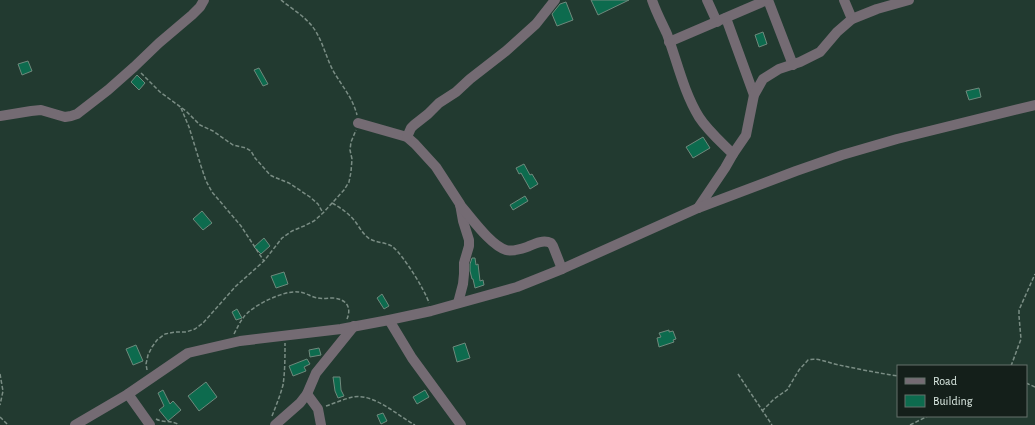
<svg xmlns="http://www.w3.org/2000/svg" width="1035" height="425" viewBox="0 0 1035 425" font-family="'Alegreya Sans',sans-serif">
  <rect width="100%" height="100%" fill="#223a30"/>
  <g fill="#0d6b4e" stroke="#6e897c">
    <polygon points="591,0 629,0 598,15"/>
    <polygon points="566,2 573,20 557,26 552,14 560,4"/>
    <polygon points="763,32 767,44 759,47 755,35"/>
    <polygon points="28,61 32,71 22,75 18,64"/>
    <polygon points="259,68 268,84 263,86 254,70"/>
    <polygon points="137,75 145,83 139,90 131,82"/>
    <polygon points="979,88 981,97 969,100 966,91"/>
    <polygon points="703,137 710,148 693,158 686,147"/>
    <polygon points="524,164 530,175 532,174 538,184 530,189 521,173 519,174 516,168"/>
    <polygon points="525,196 528,201 513,210 510,205"/>
    <polygon points="202,211 212,223 203,230 193,219"/>
    <polygon points="264,238 270,246 261,254 254,247"/>
    <polygon points="472,258 475,258 476,265 478,264 480,281 483,280 484,285 475,288 473,279 472,279 470,271 470,264"/>
    <polygon points="284,272 288,284 276,288 271,276"/>
    <polygon points="382,294 389,306 384,309 377,298"/>
    <polygon points="237,309 242,318 236,320 232,312"/>
    <polygon points="669,330 669,332 673,331 676,339 673,340 674,342 659,347 657,338 661,337 659,333"/>
    <polygon points="465,343 470,358 457,362 453,347"/>
    <polygon points="136,345 143,361 133,365 126,349"/>
    <polygon points="319,348 321,355 310,357 309,350"/>
    <polygon points="307,359 310,364 304,367 306,371 293,376 289,366"/>
    <polygon points="333,377 340,377 341,390 344,396 338,398 335,391"/>
    <polygon points="206,382 217,397 199,411 188,396"/>
    <polygon points="163,390 170,404 173,401 181,410 168,421 159,410 164,406 158,393"/>
    <polygon points="425,390 429,397 417,404 413,397"/>
    <polygon points="383,413 387,421 381,424 377,415"/>
  </g>
  <g fill="none" stroke-linecap="round" stroke-linejoin="round">
    <g stroke="#7a8d84" stroke-width="1.5" stroke-dasharray="4 2" stroke-linecap="butt">
      <path d="M281,0C291,8 304,16 312,26C323,40 326,59 335,74C343,87 353,99 357,115"/>
      <polyline points="141,73 160,92 186,111 200,125 213,131 233,145 246,148 251,151 255,158 270,175 274,177 289,183 310,197 318,204 323,213"/>
      <polyline points="181,108 189,127 201,166 206,181 212,192 241,226 264,261"/>
      <path d="M332,203C341,208 348,213 354,220C359,226 363,235 370,239C377,243 386,242 393,247C403,255 425,290 429,303"/>
      <path d="M234,334C237,328 240,322 243,318C251,306 284,290 298,292C305,292 311,297 318,298C323,299 328,298 333,298C346,299 352,307 347,319"/>
      <polyline points="1011,366 1021,339 1019,316 1019,310 1035,274"/>
      <polyline points="147,370 146,364 148,355 152,347 157,340 165,334 175,332 186,332 195,329 203,323 236,286 264,261 282,238 292,231 304,226 314,221 323,213 344,190 349,182 351,172 352,159 350,150 351,142 356,130"/>
      <polyline points="0,374 3,391 0,405"/>
      <polyline points="738,374 772,425"/>
      <polyline points="1026,383 1035,387"/>
      <path d="M326,406C335,403 344,399 353,397C374,393 398,416 415,425"/>
      <path d="M762,411L774,399L787,390L799,370L808,360C818,357 828,363 839,365C858,369 878,373 898,376"/>
      <path d="M272,416C276,406 280,396 283,385C285,372 285,357 285,343"/>
      <polyline points="0,417 8,425"/>
      <path d="M156,419C163,423 173,420 179,425"/>
      <polyline points="910,425 928,416"/>
    </g>
    <g stroke="#746b73" stroke-width="10">
      <path d="M652,0C656,12 662,23 667,34C677,61 684,93 699,117C708,131 721,142 733,154"/>
      <polyline points="707,0 717,22"/>
      <polyline points="768,0 793,65"/>
      <polyline points="844,0 852,19"/>
      <polyline points="726,18 754,95"/>
      <polyline points="669,42 767,0"/>
      <polyline points="0,116 31,111 41,110 58,115 65,117 71,116 77,114 108,90 134,67 159,43 192,15 200,7 204,0"/>
      <polyline points="358,123 407,137 415,144 436,167 460,204 463,221 469,240 469,246 464,263 464,274 463,284 458,303"/>
      <polyline points="407,137 411,128 414,125 428,114 439,103 456,92 470,79 506,51 536,24 555,0"/>
      <path d="M460,205C471,217 490,245 506,250C512,252 521,249 527,247C534,244 543,239 551,243L553,246L562,269"/>
      <polyline points="698,208 725,168 733,154 746,135 754,95 763,79 779,69 800,62 820,52 837,32 852,19 877,9 909,0"/>
      <polyline points="389,320 412,358 461,425"/>
      <polyline points="128,394 150,425"/>
      <polyline points="307,394 318,409 321,425"/>
      <polyline points="75,425 128,394 188,353 240,341 341,329 389,320 431,311 517,287 562,269 698,208 796,171 842,155 897,139 1035,105"/>
      <polyline points="275,425 300,403 307,394 316,373 354,326"/>
    </g>
  </g>
  <rect x="897" y="365" width="130" height="52" fill="#141f1a" stroke="#64706a"/>
  <rect x="905" y="378" width="20" height="6" fill="#746b73" stroke="#64706a"/>
  <text x="933" y="385" font-size="12" fill="#dceae3">Road</text>
  <rect x="905" y="395" width="20" height="12" fill="#0d6b4e" stroke="#64706a"/>
  <text x="933" y="405" font-size="12" fill="#dceae3">Building</text>
</svg>
